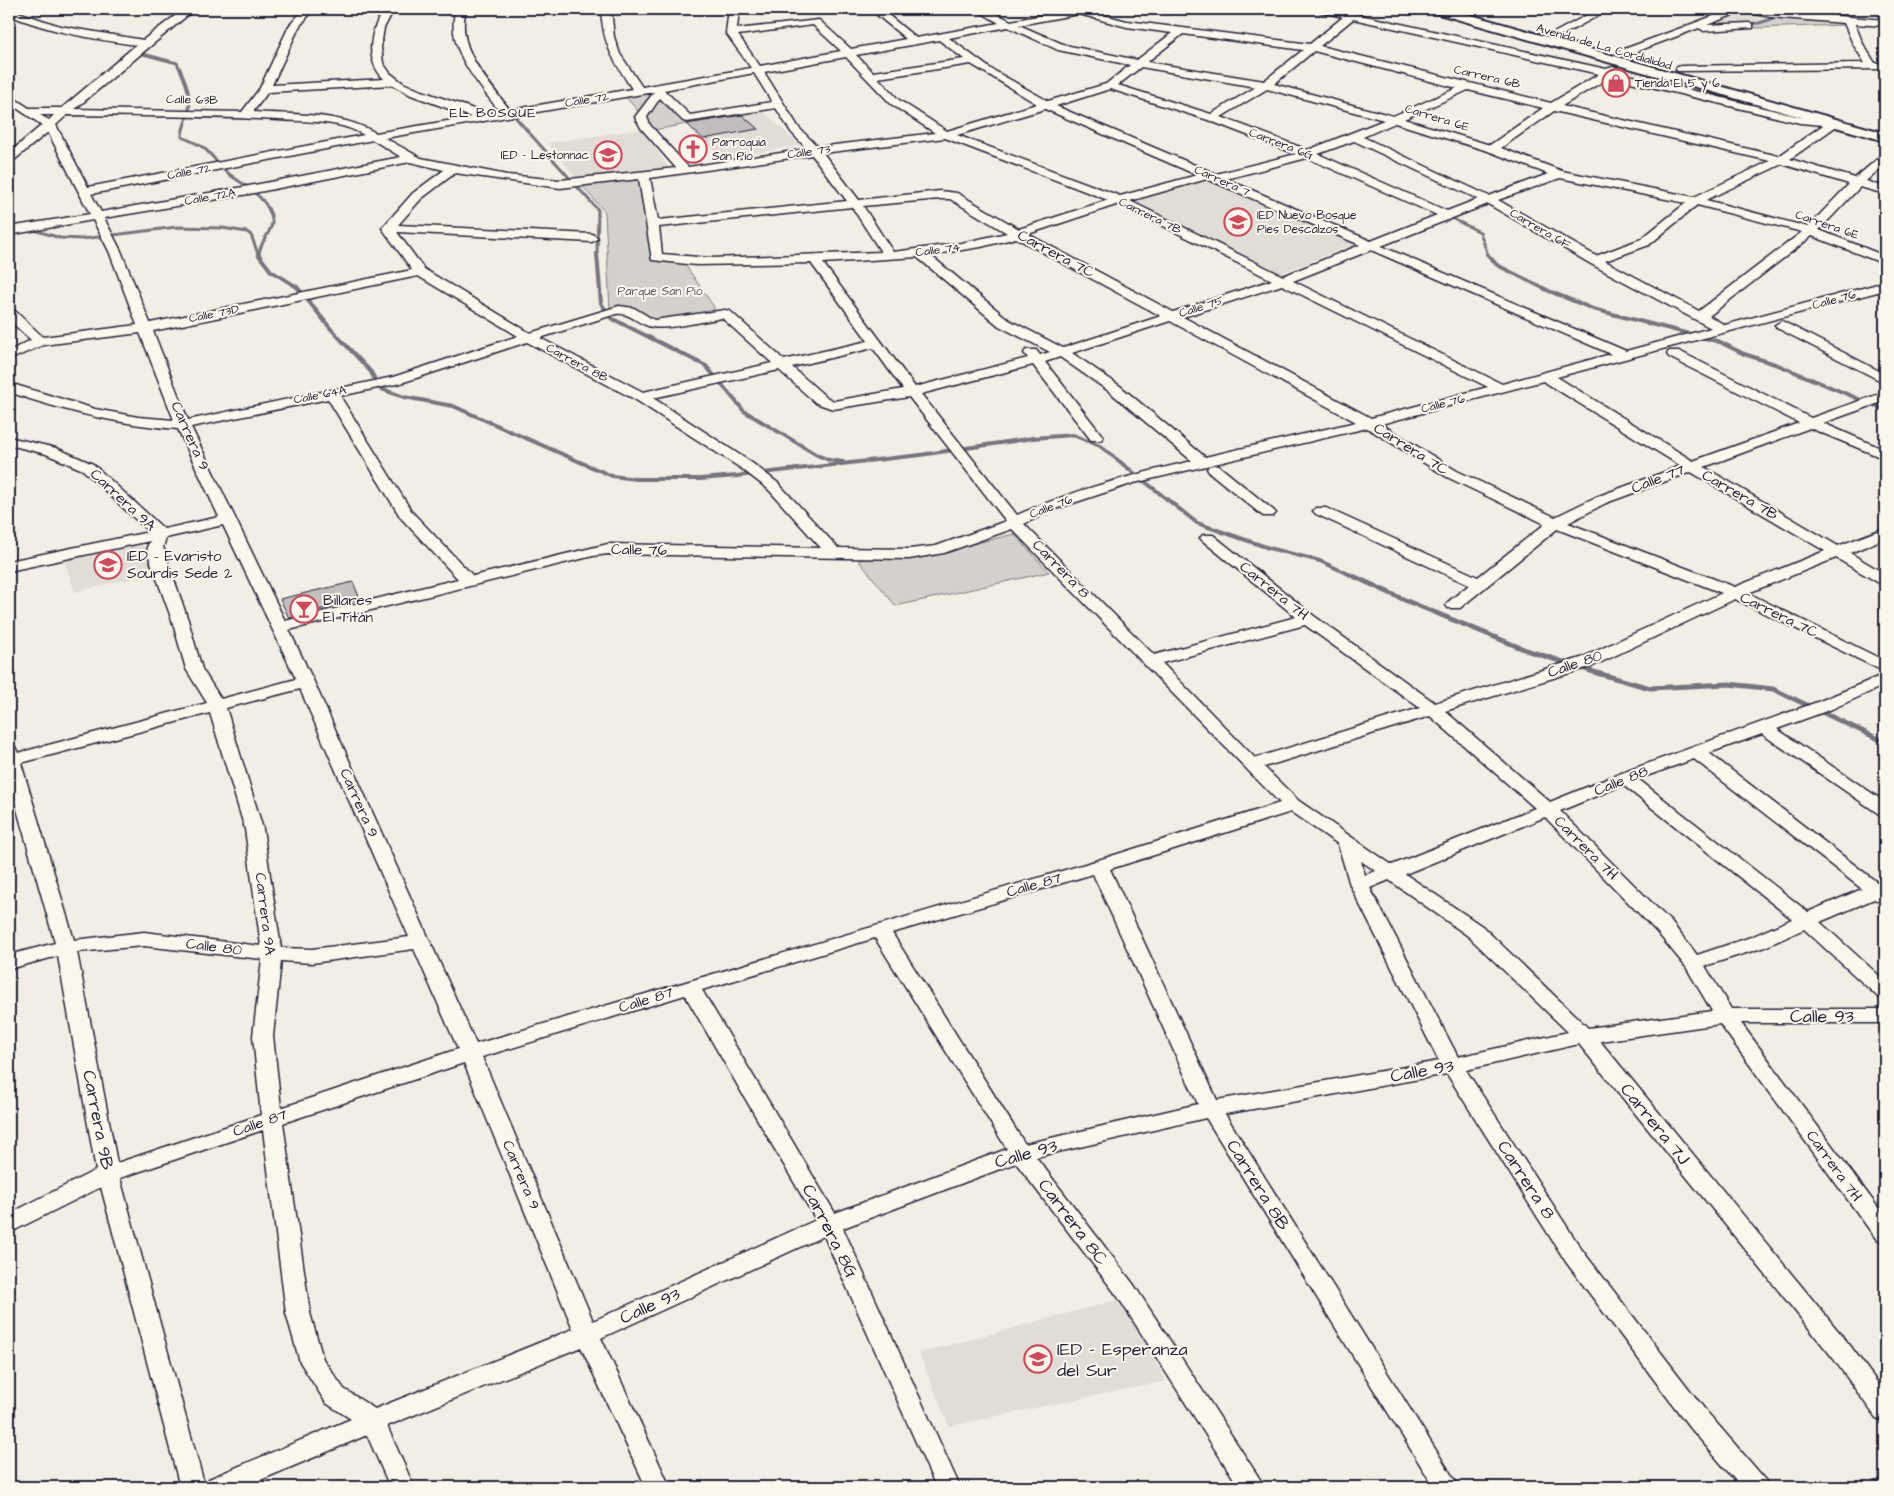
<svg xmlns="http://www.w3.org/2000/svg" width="1894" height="1496" viewBox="0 0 1894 1496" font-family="'Architects Daughter',sans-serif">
  <rect width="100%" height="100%" fill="#f2eee5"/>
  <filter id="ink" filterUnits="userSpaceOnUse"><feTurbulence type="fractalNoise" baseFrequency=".02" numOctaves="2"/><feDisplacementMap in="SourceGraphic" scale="10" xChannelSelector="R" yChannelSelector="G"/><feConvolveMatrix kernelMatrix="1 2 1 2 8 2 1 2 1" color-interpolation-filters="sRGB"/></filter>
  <g filter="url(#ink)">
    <g fill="#e0dcd6">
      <polygon points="1745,10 1768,17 1755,22 1728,24 1718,21"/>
      <polygon points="761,110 800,145 723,159 703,139 757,129 741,114"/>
      <polygon points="642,129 668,167 576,178 547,143"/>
      <polygon points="1204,180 1355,244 1279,274 1128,200"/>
      <polygon points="141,539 154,573 75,592 63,557"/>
      <polygon points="1121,1299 1166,1381 949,1426 919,1353"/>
    </g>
    <g fill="#d4d1cc" stroke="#7b7a84">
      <polygon points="1778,17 1843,21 1845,25 1756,28 1751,24 1761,23"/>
      <polygon points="655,91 687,124 654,130 625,96"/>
      <polygon points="639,179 650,225 651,260 684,263 714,307 714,312 658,321 618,308 610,309 605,212 582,186"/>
      <polygon points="1014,534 1049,572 896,606 858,560 940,552"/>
    </g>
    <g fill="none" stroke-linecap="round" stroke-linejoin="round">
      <g stroke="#76747f" stroke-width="3">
        <polyline points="1746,24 1759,23 1781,16"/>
        <path d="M143,54L177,63C184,77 193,97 188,114C186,122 182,128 182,137C190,141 200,144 206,150C213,156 218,164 224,170C240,184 269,196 272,220C274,230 259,242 259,255"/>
        <polyline points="524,110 516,118 598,210 597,255"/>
        <polyline points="1447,216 1480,232 1488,255"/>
        <polyline points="9,224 23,227"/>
        <polyline points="31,229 60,238 82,239 177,227 222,228 247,232 251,235 258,254"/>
      </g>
      <g stroke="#76747f" stroke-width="4">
        <polyline points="258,254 271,271 297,287 331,329 371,372 379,388 404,397 453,406 612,476 636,479 700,479 737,476 920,455 1033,438 1073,435 1100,446 1197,523 1269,548 1320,561 1353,576"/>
        <polyline points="597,254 601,303 611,318 706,366 744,411 817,455 829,460 843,462"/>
        <polyline points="1487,254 1497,265 1549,291 1593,309 1720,342 1744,354 1778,365 1885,410"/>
      </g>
      <polyline stroke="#76747f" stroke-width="5" points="1351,575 1407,601 1526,650 1597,673 1650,688 1729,684 1773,689 1885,742"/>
    </g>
    <g fill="#c2bebe" stroke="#22223b">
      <polygon points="742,115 758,129 703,139 687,124"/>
      <polygon points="353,582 360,599 289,618 280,599"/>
    </g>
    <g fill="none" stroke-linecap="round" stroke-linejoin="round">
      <g stroke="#22223b" stroke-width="3">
        <g id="minor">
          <path d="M9,9L60,26L143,40L184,9H195L75,109L242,112L260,88L289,26L304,9H314L299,27L272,85L384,79C364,59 370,31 384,9H391L393,11L384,28L381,47L383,63L390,73L403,83L419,90L471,108L483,114L500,112C478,83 444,47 456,9H466C455,48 488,81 510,110L632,89C613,59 603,45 601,9H611L614,37L620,54L642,87L751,68L726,33L729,9H739L737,29L819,20L851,49L906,39L870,9H881L916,38L999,23L975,9H987L1011,21L1075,9H1096L1092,12L1127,21L1310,44L1343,17L1317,11L1316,9H1333L1606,69L1613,67L1617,68V72L1800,117L1838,121L1840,123L1838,125L1790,159L1855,178L1881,156L1885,155V164L1866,181L1885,187V194L1860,187L1819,230L1885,256V264L1812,236L1709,316L1725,325L1885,282V290L1557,377L1693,461L1799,423L1669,357L1667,354L1669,351H1679L1811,418L1885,392V401L1823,423L1885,450V459L1810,428L1704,467L1838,546L1885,528V538L1850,553L1885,574V585L1879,583L1836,558L1748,593L1885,661V672L1735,599L1593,666L1445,711L1550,802L1619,774L1820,701L1885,674V685L1832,709L1777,729L1885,802V816L1879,814L1762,734L1709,753L1878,883H1885V904L1874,899L1820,922L1885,981V999L1878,997L1804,929L1765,947L1705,966L1731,1009H1885V1023H1741L1885,1217V1243L1877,1240L1720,1024L1600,1041L1849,1344L1885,1393V1421L1876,1418L1833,1358L1579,1044L1466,1070L1582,1250L1706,1411L1765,1479L1768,1487H1741L1688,1425L1566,1262L1447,1074L1225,1114L1459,1487H1434L1206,1118L1036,1157L1134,1285L1265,1487H1239L1118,1297L1016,1163L843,1228L960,1487H936L824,1236L601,1338L670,1487H646L581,1347L387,1426L414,1487H390L367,1435L244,1487H206L209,1479L351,1419L326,1403L300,1362L286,1313L263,1130L120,1178L205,1487H180L101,1187L9,1233V1214L96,1170L58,956L9,969V955L55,943L9,781V746L15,747L18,753L207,703L186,669L172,620L149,557L147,547L150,541L9,571V561L149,532L83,470L46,454L9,445V437L56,448L93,464L164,529L219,517L178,429C120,425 64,411 9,392V383L95,409L138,417L174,420L140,333L43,345L9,360V351L31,340L9,320V309L14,310L43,337L137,325L109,251L93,220L9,235V227L90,214L48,132L13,161L9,162V153L42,125L9,103V95L29,108H62L136,45C93,39 50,32 9,15ZM1079,14L1127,27L1172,33L1137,60L1065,45L1019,25ZM1353,19L1599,74L1551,103L1320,46ZM813,25L841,51L760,66L738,35ZM1008,27L1058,50L1130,65L1106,84L1048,101L991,69L949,38ZM1183,34L1303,50L1264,81L1147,62ZM939,40L964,59L873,72L856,55ZM1314,51L1457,88L1393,116L1274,84ZM846,57L891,104L935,133L818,147L799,128L764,72ZM971,64L1037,104L947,131L899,100L878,78ZM1141,67L1256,87L1211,114L1118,85ZM754,73L772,102L690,115L664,90ZM1610,77L1800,123L1823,125L1779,156L1562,106ZM392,85L411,95L471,117L376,133C340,112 294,115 253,112L268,92ZM1110,89L1208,120L1296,154L1216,174L1056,106ZM1267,89L1384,120L1308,150L1221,117ZM1468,90L1543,108L1490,145L1404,119ZM654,92L635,117L641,128L676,168L560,180L507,175L421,158L385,138ZM660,98L683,121L687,122L776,108L791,132L807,149L688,167L650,125L647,117ZM1045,109L1197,175L1120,196L957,135ZM1554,111L1770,161L1694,197L1562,171L1501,148ZM40,115H54L49,120ZM67,115C137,116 208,116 278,120C306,122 339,120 364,135L88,187L56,125ZM1395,123L1488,151L1548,174L1489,196L1363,137ZM945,138L1108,200L1019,229L957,193L940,191L859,200L823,153ZM373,140L401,157L249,186L101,212L91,194ZM1354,141L1478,199L1447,211L1318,154ZM812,155L847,201L658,220L650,178ZM1307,158L1437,215L1371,241L1226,179ZM410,162L444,170L413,193L382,228L412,270L150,323L121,251L104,218L249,194ZM1782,164L1849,184L1808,227L1706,200ZM455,173L560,188L639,179L652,260L696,265L811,263L868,341L784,360L730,311L725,310L654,320L634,308L619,306L530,333L424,269L397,232L592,242L598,238L592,234L398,225L421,199ZM1560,178L1686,203L1641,239L1596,256L1498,200ZM1207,179L1360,245L1283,276L1130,201ZM940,199H950L1007,233L961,243L893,252L863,206ZM1119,204L1272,280L1173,312L1028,234ZM1488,204L1591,264L1711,328L1626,351L1381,246ZM1697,205L1802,232L1699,311L1605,261L1649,245ZM852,207L881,252L710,258L662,254L659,227ZM1016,238L1161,316L1063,348L1009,320L930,255L981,247ZM1371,250L1611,354L1502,384L1293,281ZM917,257L999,326L1050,352L1040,355L1036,350H1026L1024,353L1028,358L915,387L823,263ZM418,276L518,336L393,377L188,420L153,331ZM1282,285L1488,387L1371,418L1183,317ZM616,314C631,312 638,325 652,327C666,330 706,321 722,318L772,363L643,392L540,338ZM1170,321L1356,422L1205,457L1120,386L1072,353ZM527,342L636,400L742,469L768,489L821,548L608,544L473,576L412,512L340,396L401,383ZM873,348L903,389L834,401L826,397L792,367ZM1060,357L1110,392L1192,461C1132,475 1073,490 1017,515L921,394L1033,365L1091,440H1101L1103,437L1101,434L1045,362ZM779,370L816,403L833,409L909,397L1006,521L936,546L909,549L838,548L778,483L752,463L653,398ZM1543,381L1681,466L1596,497L1555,517L1457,471L1381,424ZM328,399L401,518L458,579L285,621L191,427ZM1367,428L1447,477L1545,524L1478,577L1326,508H1316L1313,511L1316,514L1469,585L1448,602L1446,605L1448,608H1460L1557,529L1722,593L1581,658L1435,703L1314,616L1213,535H1203L1200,538L1203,541L1296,617L1154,655L1024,524L1055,509L1134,483ZM1691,472L1825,551L1735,587L1568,523L1606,503ZM223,525L296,679L221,699L202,669L188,620L163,547L166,538ZM1012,529L1280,803L1092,862L476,1044L314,682L289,630L593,556L608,554L909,559L944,553ZM1305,625L1420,708L1255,758L1162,663ZM300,689L409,937L312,949L281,948L263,829L226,708ZM210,713L245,829L261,946L144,932L74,940L21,763ZM1430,716L1535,808L1392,865L1299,801L1264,767ZM1694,759L1862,889L1808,912L1638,779ZM1623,785L1792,919L1751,937L1697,955L1671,922L1560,811ZM1291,812L1338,844L1350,885L1439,1061L1217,1100L1110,869ZM1545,817L1657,932L1686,967L1712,1011L1588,1028L1482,926L1405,874ZM1361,861L1376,871L1365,875ZM1093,874L1198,1104L1025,1144L892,933ZM1389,880L1468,936L1568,1032L1458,1057L1370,888ZM875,938L1007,1149L835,1213L702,990ZM144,946L262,959L253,1036L261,1115L117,1163L77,952ZM414,949L458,1049L281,1108L273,1036L281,961L312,963ZM685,995L816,1220L593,1321L482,1057ZM464,1063L573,1329L375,1409L344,1389L323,1359L310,1313L283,1123Z"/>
          <polygon points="1598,9 1610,9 1561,36 1557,37 1552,34"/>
          <polygon points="1732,9 1759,9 1885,20 1885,26 1855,24 1863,44 1875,63 1885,63 1885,69 1677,71 1676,69 1677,67 1681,66 1865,63 1853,44 1844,23 1770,17 1743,11 1707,25 1749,23 1753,24 1753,28 1704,31 1699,28 1627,55 1623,56 1618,53 1619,51"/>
          <polygon points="1782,321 1885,374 1885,383 1777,328 1775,325"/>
          <polygon points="1214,465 1219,466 1273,510 1276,513 1273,516 1263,516 1209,472 1207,469 1209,466"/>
        </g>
      </g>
      <g stroke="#22223b" stroke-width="4">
        <polygon id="major" points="1431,9 1450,9 1885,133 1885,141 1432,12"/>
      </g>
      <use href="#minor" fill="#fbf7ec" fill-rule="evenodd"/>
      <use href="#major" fill="#fbf7ec" fill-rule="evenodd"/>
    </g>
  </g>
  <defs>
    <g id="shop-ring" transform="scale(1.4375)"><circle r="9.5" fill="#fbf7ec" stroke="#d1495b" stroke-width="1.5"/><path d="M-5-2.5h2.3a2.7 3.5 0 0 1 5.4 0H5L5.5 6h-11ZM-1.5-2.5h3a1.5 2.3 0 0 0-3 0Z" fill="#d1495b"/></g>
    <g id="church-ring" transform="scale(1.4375)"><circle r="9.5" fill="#fbf7ec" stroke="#d1495b" stroke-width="1.5"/><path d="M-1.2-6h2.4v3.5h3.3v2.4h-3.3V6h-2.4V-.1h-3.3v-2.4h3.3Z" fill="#d1495b"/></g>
    <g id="school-ring" transform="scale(1.4375)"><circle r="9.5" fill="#fbf7ec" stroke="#d1495b" stroke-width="1.5"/><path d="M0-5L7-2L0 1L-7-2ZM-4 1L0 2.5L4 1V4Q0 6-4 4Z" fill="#d1495b"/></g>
    <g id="bar-ring" transform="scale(1.4375)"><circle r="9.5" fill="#fbf7ec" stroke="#d1495b" stroke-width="1.5"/><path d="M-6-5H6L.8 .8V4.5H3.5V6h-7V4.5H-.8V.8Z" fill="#d1495b"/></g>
  </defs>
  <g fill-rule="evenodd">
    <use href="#shop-ring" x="1616" y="83"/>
    <use href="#church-ring" x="693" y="149"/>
    <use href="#school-ring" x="608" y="155"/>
    <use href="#school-ring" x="1238" y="222"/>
    <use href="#school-ring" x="108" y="565"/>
    <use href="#bar-ring" x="304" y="609"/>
    <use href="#school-ring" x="1038" y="1359"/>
  </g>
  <g text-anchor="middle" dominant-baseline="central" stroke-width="4" stroke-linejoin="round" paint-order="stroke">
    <g font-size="12" fill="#22223b" stroke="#fbf7ec">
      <text transform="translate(1604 47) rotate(16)">Avenida de La Cordialidad</text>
      <text transform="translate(1487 77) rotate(13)">Carrera 6B</text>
      <text transform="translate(192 100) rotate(1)">Calle 63B</text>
      <text transform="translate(587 100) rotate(-9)">Calle 72</text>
      <text transform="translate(1437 118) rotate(17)">Carrera 6E</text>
      <text transform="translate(1281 144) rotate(21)">Carrera 6G</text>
      <text transform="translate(809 152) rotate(-8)">Calle 73</text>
      <text transform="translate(189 172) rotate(-10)">Calle 72</text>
      <text transform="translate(1222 181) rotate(24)">Carrera 7</text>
      <text transform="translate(210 197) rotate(-10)">Calle 72A</text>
      <text transform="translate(1150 216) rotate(26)">Carrera 7B</text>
      <text transform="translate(1827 225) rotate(19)">Carrera 6E</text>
      <text transform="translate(1540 229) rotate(30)">Carrera 6F</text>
      <text transform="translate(938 250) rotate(-7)">Calle 74</text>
      <text transform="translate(1834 300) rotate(-15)">Calle 76</text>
      <text transform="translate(1201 307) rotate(-18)">Calle 75</text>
      <text transform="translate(214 314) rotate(-11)">Calle 73D</text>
      <text transform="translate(577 363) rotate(28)">Carrera 8B</text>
      <text transform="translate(320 395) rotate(-11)">Calle 64A</text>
      <text transform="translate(1443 404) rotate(-14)">Calle 76</text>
      <text transform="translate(1051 507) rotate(-21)">Calle 76</text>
    </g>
    <g font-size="12" fill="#22223b" stroke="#fbf7ec" text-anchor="start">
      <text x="1635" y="83">Tienda El 5 y 6</text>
      <text x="712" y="142">Parroquia<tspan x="712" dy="14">San Pio</tspan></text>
      <text x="589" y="155" text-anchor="end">IED - Lestonnac</text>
      <text x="1257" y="215">IED Nuevo Bosque<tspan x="1257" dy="14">Pies Descalzos</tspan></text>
    </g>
    <g font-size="12" fill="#575766" stroke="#fbf7ec">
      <text x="660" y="291">Parque San Pio</text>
    </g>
    <g font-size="14" letter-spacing="1" fill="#22223b" stroke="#fbf7ec">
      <text x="493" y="113">EL BOSQUE</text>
    </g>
    <g font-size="15" fill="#22223b" stroke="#fbf7ec">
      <text transform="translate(1056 254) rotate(28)">Carrera 7C</text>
      <text transform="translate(190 436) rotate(66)">Carrera 9</text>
      <text transform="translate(1411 449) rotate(32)">Carrera 7C</text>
      <text transform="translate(1658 479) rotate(-21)">Calle 77</text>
      <text transform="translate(1740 495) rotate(30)">Carrera 7B</text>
      <text transform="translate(123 500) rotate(43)">Carrera 9A</text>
      <text transform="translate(639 550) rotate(1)">Calle 76</text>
      <text transform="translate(1061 569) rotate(46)">Carrera 8</text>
      <text transform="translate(1274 591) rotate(39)">Carrera 7H</text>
      <text transform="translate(1779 615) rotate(26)">Carrera 7C</text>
      <text transform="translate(1575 664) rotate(-19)">Calle 80</text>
      <text transform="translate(1621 781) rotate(-22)">Calle 88</text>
      <text transform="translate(359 803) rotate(66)">Carrera 9</text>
      <text transform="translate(1586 848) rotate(45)">Carrera 7H</text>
      <text transform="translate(1034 885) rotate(-16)">Calle 87</text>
      <text transform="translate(265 914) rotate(83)">Carrera 9A</text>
      <text transform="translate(214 947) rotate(7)">Calle 80</text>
      <text transform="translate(646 1000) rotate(-17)">Calle 87</text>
      <text transform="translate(260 1123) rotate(-19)">Calle 87</text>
      <text transform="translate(1834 1166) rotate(54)">Carrera 7H</text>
      <text transform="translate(521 1175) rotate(67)">Carrera 9</text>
    </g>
    <g font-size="15" fill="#22223b" stroke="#fbf7ec" text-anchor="start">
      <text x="127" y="556">IED - Evaristo<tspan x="127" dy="17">Sourdis Sede 2</tspan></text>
      <text x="323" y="600">Billares<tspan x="323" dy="17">El Titán</tspan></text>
    </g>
    <g font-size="18" fill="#22223b" stroke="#fbf7ec">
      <text x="1822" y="1016">Calle 93</text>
      <text transform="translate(1422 1071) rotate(-10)">Calle 93</text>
      <text transform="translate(98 1120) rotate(79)">Carrera 9B</text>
      <text transform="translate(1655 1124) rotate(51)">Carrera 7J</text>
      <text transform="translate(1026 1154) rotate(-16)">Calle 93</text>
      <text transform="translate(1526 1180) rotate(57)">Carrera 8</text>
      <text transform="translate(1258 1185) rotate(58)">Carrera 8B</text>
      <text transform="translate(1073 1222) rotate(53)">Carrera 8C</text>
      <text transform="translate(830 1231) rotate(63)">Carrera 8G</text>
      <text transform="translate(650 1306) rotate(-24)">Calle 93</text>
    </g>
    <g font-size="18" fill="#22223b" stroke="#fbf7ec" text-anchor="start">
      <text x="1057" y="1349">IED - Esperanza<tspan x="1057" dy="21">del Sur</tspan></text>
    </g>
  </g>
  <rect width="1894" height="1496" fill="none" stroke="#fbf7ec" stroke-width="30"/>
  <rect x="15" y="15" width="1864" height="1466" fill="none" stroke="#22223b" stroke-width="2" filter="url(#ink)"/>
</svg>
